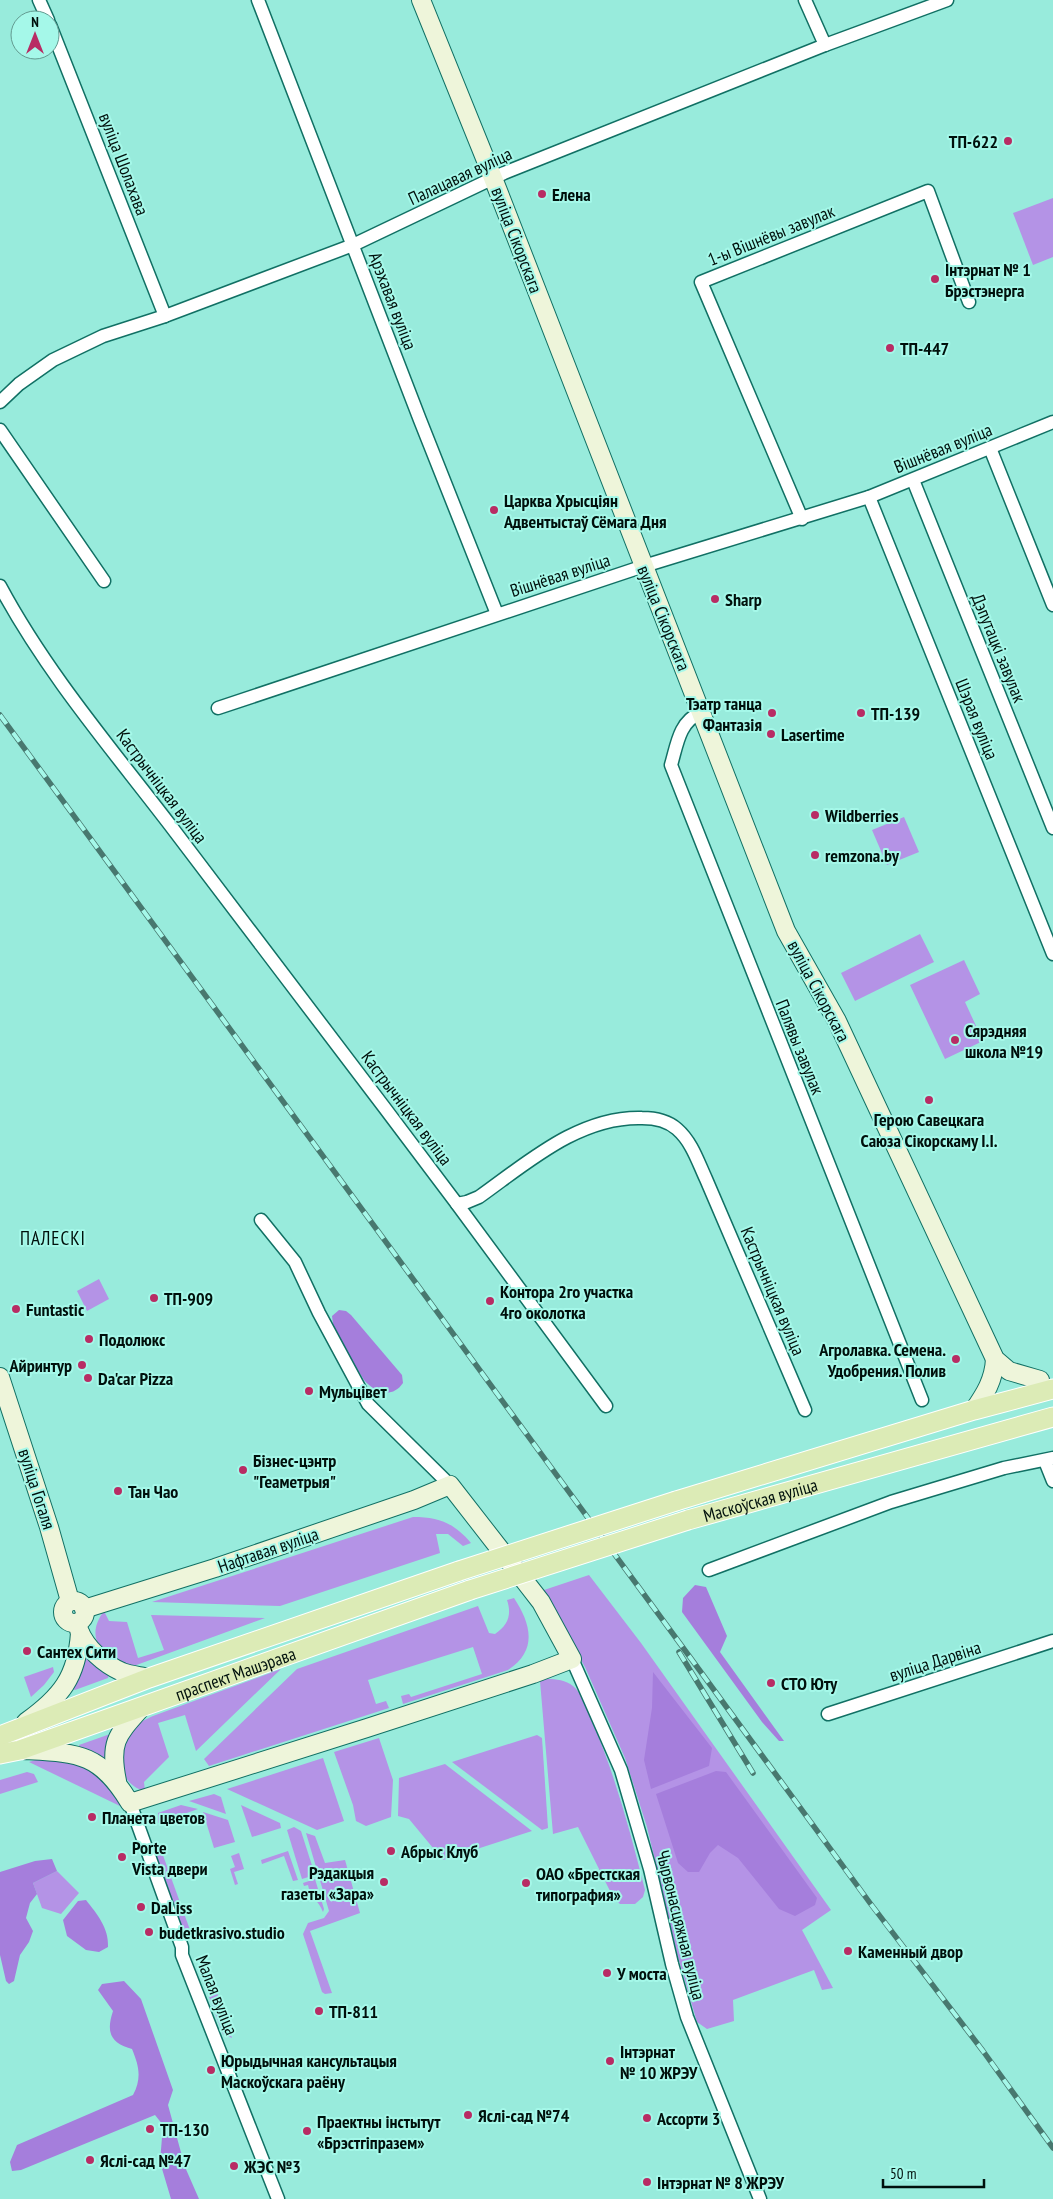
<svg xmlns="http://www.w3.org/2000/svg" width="1053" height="2199" viewBox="0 0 1053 2199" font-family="'PT Sans Narrow',sans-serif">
  <rect width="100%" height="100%" fill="#98ebdc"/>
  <g fill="#b493e6">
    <polygon points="1053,198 1053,257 1033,265 1013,213"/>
    <polygon points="904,817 919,852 887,865 872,830"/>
    <polygon points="920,934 934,962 855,1001 841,973"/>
    <polygon points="964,960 980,994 965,1002 983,1041 945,1059 910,985"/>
    <polygon points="99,1279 109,1299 87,1311 77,1291"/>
    <path d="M413,1517C439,1517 454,1523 471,1543L463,1546L448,1534H436L440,1553L280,1606L152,1602Z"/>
    <polygon points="589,1575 641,1643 831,1910 802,1930 833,1988 822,1990 814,1970 733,2000 734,2021 707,2029 697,2022 678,1957 647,1827 625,1758 585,1667 541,1591"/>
    <path d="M514,1598C531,1624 538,1650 508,1670L403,1704L401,1696L409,1694L411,1697L482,1674L473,1647L368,1680L376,1704L386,1701L389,1708L209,1766L204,1759L297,1669L478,1606L489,1633L495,1634C508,1625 512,1615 507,1600Z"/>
    <path d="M104,1611L109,1621L127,1622L138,1658L164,1650L151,1615L265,1618L131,1667C104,1658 83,1639 104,1611Z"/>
    <polygon points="86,1654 109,1674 108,1678 75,1690 73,1689"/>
    <polygon points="53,1667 54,1672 44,1685 31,1697 24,1677"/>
    <path d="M281,1669L196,1751L185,1715L158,1723L169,1757L144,1782L145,1791C115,1784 114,1744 136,1726C141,1721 147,1719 153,1716Z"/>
    <path d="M547,1679C556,1679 566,1680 573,1686C582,1693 586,1708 591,1719C615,1774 630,1831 645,1890L643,1897L635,1904H620L614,1899L578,1827L553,1834L540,1681Z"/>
    <polygon points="113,1733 107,1762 80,1748 79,1745"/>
    <polygon points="537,1735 542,1738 548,1828 542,1830 452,1762"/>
    <polygon points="379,1738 393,1780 391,1817 366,1826 356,1821 353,1805 334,1752"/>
    <polygon points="42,1758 80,1761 112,1787 122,1807 29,1762"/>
    <polygon points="323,1758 344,1821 317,1830 227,1789"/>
    <polygon points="445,1764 532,1831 443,1860 409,1819 398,1816 399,1778"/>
    <polygon points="27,1772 34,1774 38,1782 0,1794 0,1780"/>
    <polygon points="214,1794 221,1797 226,1814 189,1801"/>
    <polygon points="181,1805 198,1809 158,1823 158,1813"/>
    <polygon points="241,1805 280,1823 281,1828 252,1837"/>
    <polygon points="203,1812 228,1820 235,1842 214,1848"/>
    <polygon points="294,1827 301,1831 315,1875 302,1879 287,1830"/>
    <polygon points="306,1833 315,1836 325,1863 345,1860 360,1913 310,1931 332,1993 325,1994 322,1992 303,1934 308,1923 324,1918 329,1911"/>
    <polygon points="160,1847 190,1930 190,1933 183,1930 155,1852 156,1849"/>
    <polygon points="288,1851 298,1880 293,1881 284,1856 262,1864 261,1860"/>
    <polygon points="239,1853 244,1869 234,1872 238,1884 235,1885 230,1869 235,1867 231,1856"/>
    <polygon points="57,1871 79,1893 61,1914 42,1908 33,1883"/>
    <path d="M315,1879L324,1909L323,1912C319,1901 310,1897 308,1885L304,1886L303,1883Z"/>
    <polygon points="202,1967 213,1981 232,2038 223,2034 200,1973"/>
  </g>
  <g fill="#a57edc">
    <path d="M339,1310L346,1311L351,1315L402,1375L403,1383C392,1399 375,1393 364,1380L339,1340L334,1331L332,1316Z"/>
    <polygon points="695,1585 706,1587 727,1636 720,1652 784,1741 779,1741 762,1722 682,1612 683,1598"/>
    <polygon points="653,1672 712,1748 709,1766 651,1789 644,1760 652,1708"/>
    <polygon points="716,1771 726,1772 817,1898 815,1905 795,1916 779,1909 738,1858 718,1845 710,1853 699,1872 688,1872 678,1863 656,1794"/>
    <polygon points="52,1859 57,1871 33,1883 37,1894 30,1903 26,1918 33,1931 29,1942 20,1955 14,1981 9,1984 6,1981 0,1955 0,1872 35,1861"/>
    <path d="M86,1900C97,1914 109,1928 108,1947L99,1952L86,1950L67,1936L63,1920L78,1901Z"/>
    <path d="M124,1981L141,1999L173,2090L168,2105L185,2167L199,2199H171L160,2162L163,2125L155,2115L21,2170L12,2171L10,2162L17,2145L133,2095C142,2078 139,2066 132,2049C110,2043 106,2032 113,2011L98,1990L102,1984Z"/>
  </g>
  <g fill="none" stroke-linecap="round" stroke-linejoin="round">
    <g stroke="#117064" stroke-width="15">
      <g id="street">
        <polyline points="39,0 48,20"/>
        <polyline points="258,0 420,420 497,614"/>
        <polyline points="805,0 825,45"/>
        <polyline points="50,25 165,316"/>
        <polyline points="0,402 19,384 53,360 103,336 165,316 353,245 504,173 825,45 947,0"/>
        <polyline points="0,430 104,581"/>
        <polyline points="990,448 1053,605"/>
        <polyline points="913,480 1053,828"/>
        <polyline points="869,497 1053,954"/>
        <polyline points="802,519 701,282 928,191 969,302"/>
        <path d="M0,586C46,672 111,748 170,825C265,951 362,1077 457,1204L467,1202L479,1197C527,1163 579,1116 642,1118C654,1118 668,1121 677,1129C692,1142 698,1162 706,1179L805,1410"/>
        <polyline points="218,708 644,566 869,497 1053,422"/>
        <path d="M700,713C679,722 677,745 671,765L922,1400"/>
        <polyline points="457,1204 606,1406"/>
        <polyline points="261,1220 295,1262 319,1313 368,1404 450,1485"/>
        <polyline points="1045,1461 1053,1481"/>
        <polyline points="709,1570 891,1502 1004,1468 1053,1458"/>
        <polyline points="572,1659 621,1770 650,1869 672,1964 687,2017 760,2199"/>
        <polyline points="828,1714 1053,1641"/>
        <polyline points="130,1803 182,1947 182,1955 278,2199"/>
      </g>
    </g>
    <g stroke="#117064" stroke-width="20">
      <g id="secondary">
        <polyline points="421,0 493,178 786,931 837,1021 995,1359 1009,1371 1040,1380"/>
        <polyline points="0,1377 49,1527 70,1601"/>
        <path d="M974,1410C985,1394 994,1380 995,1359"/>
        <circle cx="74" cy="1612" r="11"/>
        <path d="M79,1630C86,1648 104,1664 122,1672C130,1675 141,1676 149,1678"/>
        <path d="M26,1722C61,1697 77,1677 80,1633"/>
        <path d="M23,1750C78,1753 99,1752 130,1803L367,1728L533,1674L572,1659L541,1602L450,1485L414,1500L215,1568L84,1609"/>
        <path d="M117,1781C109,1742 117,1735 142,1707"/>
      </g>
    </g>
    <g stroke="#fff" stroke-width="21">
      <g id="primary">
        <polyline points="676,1501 974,1410 1053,1389"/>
        <path id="s1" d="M688,1520L1053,1417"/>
        <polyline points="0,1736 149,1678 459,1571"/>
        <path id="s2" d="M0,1754L20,1750L470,1590"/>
      </g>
    </g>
    <use href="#street" stroke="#fff" stroke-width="12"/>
    <use href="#secondary" stroke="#eef5da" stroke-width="18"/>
    <use href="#primary" stroke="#dcebb6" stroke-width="19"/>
    <g stroke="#48786f" stroke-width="5.5">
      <g id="rail">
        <polyline points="0,715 870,1903 983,2051 1053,2148"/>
        <polyline points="679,1652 753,1773"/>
      </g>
    </g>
    <use href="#rail" stroke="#a5f8e9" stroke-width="4" stroke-dasharray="11" stroke-linecap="butt"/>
    <g stroke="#fff" stroke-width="21" stroke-linecap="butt">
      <g id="primary-bridge">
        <polyline points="459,1571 676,1501"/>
        <polyline points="470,1590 688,1520"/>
      </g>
    </g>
    <use href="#primary-bridge" stroke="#dcebb6" stroke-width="19"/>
  </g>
  <g fill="#b82c64" stroke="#a5f8e9" stroke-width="2">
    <circle cx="1008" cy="141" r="5"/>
    <circle cx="542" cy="194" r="5"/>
    <circle cx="935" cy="279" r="5"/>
    <circle cx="890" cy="348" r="5"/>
    <circle cx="494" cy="510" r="5"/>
    <circle cx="715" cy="599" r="5"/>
    <circle cx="772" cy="713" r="5"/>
    <circle cx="861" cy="713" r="5"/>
    <circle cx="771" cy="734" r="5"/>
    <circle cx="815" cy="815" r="5"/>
    <circle cx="815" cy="855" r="5"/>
    <circle cx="955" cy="1040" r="5"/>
    <circle cx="929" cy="1100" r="5"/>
    <circle cx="154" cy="1298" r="5"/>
    <circle cx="490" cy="1301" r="5"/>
    <circle cx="16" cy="1309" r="5"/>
    <circle cx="89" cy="1339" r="5"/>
    <circle cx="956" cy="1359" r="5"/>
    <circle cx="82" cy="1365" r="5"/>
    <circle cx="88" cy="1378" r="5"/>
    <circle cx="309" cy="1391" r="5"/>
    <circle cx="243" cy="1470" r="5"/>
    <circle cx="118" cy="1491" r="5"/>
    <circle cx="27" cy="1651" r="5"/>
    <circle cx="771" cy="1683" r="5"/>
    <circle cx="92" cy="1817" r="5"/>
    <circle cx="391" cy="1851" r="5"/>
    <circle cx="122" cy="1857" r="5"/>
    <circle cx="384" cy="1882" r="5"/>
    <circle cx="526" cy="1883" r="5"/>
    <circle cx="141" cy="1907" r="5"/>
    <circle cx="149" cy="1932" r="5"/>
    <circle cx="848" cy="1951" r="5"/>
    <circle cx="607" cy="1973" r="5"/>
    <circle cx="319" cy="2011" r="5"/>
    <circle cx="610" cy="2061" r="5"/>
    <circle cx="211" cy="2070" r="5"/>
    <circle cx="468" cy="2115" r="5"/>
    <circle cx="647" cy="2118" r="5"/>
    <circle cx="150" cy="2129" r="5"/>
    <circle cx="307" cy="2131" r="5"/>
    <circle cx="90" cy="2160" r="5"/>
    <circle cx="234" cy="2166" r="5"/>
    <circle cx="647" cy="2182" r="5"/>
  </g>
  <g text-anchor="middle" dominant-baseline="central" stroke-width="4" stroke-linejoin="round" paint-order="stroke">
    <g font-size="18" font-weight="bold" fill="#00100c" stroke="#a5f8e9" text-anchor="start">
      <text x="998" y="141" text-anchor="end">ТП-622</text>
      <text x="552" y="194">Елена</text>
      <text x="945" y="269">Інтэрнат № 1<tspan x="945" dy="21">Брэстэнерга</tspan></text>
      <text x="900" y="348">ТП-447</text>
      <text x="504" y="500">Царква Хрысціян<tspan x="504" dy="21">Адвентыстаў Сёмага Дня</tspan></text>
      <text x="725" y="599">Sharp</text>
      <text x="762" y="703" text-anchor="end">Тэатр танца<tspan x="762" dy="21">Фантазія</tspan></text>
      <text x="871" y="713">ТП-139</text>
      <text x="781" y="734">Lasertime</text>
      <text x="825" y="815">Wildberries</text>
      <text x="825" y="855">remzona.by</text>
      <text x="965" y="1030">Сярэдняя<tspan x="965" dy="21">школа №19</tspan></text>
      <text x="929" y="1119" text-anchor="middle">Герою Савецкага<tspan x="929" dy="21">Саюза Сікорскаму І.І.</tspan></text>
      <text x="500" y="1291">Контора 2го участка<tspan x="500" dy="21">4го околотка</tspan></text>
      <text x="164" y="1298">ТП-909</text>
      <text x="26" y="1309">Funtastic</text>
      <text x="99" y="1339">Подолюкс</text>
      <text x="946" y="1349" text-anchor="end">Агролавка. Семена.<tspan x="946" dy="21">Удобрения. Полив</tspan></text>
      <text x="72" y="1365" text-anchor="end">Айринтур</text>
      <text x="98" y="1378">Da'car Pizza</text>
      <text x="319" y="1391">Мульцівет</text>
      <text x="253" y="1460">Бізнес-цэнтр<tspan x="253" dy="21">"Геаметрыя"</tspan></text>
      <text x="128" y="1491">Тан Чао</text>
      <text x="37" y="1651">Сантех Сити</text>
      <text x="781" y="1683">СТО Юту</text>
      <text x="102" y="1817">Планета цветов</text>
      <text x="132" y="1847">Porte<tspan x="132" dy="21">Vista двери</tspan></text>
      <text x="401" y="1851">Абрыс Клуб</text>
      <text x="374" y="1872" text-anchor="end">Рэдакцыя<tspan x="374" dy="21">газеты «Зара»</tspan></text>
      <text x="536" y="1873">ОАО «Брестская<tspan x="536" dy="21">типография»</tspan></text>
      <text x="151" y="1907">DaLiss</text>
      <text x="159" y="1932">budetkrasivo.studio</text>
      <text x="858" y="1951">Каменный двор</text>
      <text x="617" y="1973">У моста</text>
      <text x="329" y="2011">ТП-811</text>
      <text x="620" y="2051">Інтэрнат<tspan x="620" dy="21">№ 10 ЖРЭУ</tspan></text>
      <text x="221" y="2060">Юрыдычная кансультацыя<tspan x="221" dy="21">Маскоўскага раёну</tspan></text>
      <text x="478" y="2115">Яслі-сад №74</text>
      <text x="657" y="2118">Ассорти 3</text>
      <text x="317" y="2121">Праектны інстытут<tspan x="317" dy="21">«Брэстгіпразем»</tspan></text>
      <text x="160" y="2129">ТП-130</text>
      <text x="100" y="2160">Яслі-сад №47</text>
      <text x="244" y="2166">ЖЭС №3</text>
      <text x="657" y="2182">Інтэрнат № 8 ЖРЭУ</text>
    </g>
    <g font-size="18" fill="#00100c" stroke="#a5f8e9">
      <text transform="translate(124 164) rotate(69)">вуліца Шолахава</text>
      <text transform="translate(460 176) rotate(-25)">Палацавая вуліца</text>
      <text transform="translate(771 235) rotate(-22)">1-ы Вішнёвы завулак</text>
      <text transform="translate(517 240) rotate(69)">вуліца Сікорскага</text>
      <text transform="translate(393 301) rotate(69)">Арэхавая вуліца</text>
      <text transform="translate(943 448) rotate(-22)">Вішнёвая вуліца</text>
      <text transform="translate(560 575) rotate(-18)">Вішнёвая вуліца</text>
      <text transform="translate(664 618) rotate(68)">вуліца Сікорскага</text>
      <text transform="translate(999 648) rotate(68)">Дэпутацкі завулак</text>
      <text transform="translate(977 719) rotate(68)">Шэрая вуліца</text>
      <text transform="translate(162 786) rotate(53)">Кастрычніцкая вуліца</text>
      <text transform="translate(819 991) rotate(62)">вуліца Сікорскага</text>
      <text transform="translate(800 1047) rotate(68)">Палявы завулак</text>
      <text transform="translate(407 1108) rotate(53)">Кастрычніцкая вуліца</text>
      <text transform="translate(773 1291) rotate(67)">Кастрычніцкая вуліца</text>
      <text transform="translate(37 1489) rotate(72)">вуліца Гогаля</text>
      <text stroke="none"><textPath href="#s1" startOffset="75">Маскоўская вуліца</textPath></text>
      <text transform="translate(268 1550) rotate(-19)">Нафтавая вуліца</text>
      <text transform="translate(935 1661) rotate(-18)">вуліца Дарвіна</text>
      <text stroke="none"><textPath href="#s2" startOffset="249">праспект Машэрава</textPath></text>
      <text transform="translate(681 1925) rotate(76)">Чырвонасцяжная вуліца</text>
      <text transform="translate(217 1995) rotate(68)">Малая вуліца</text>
    </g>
    <g font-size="19" letter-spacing="1" fill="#00100c" stroke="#a5f8e9">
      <text x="53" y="1238">ПАЛЕСКІ</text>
    </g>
  </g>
  <g transform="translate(35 35)"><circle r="24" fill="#a5f8e9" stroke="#639b91"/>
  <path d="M0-4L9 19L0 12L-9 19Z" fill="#b82c64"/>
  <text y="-8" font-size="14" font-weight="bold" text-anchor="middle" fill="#00100c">N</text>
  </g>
  <path d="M883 2179v8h101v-8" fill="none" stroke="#00100c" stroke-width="2.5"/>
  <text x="890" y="2179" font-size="15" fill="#00100c" stroke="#a5f8e9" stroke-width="4" paint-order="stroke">50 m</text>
</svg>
